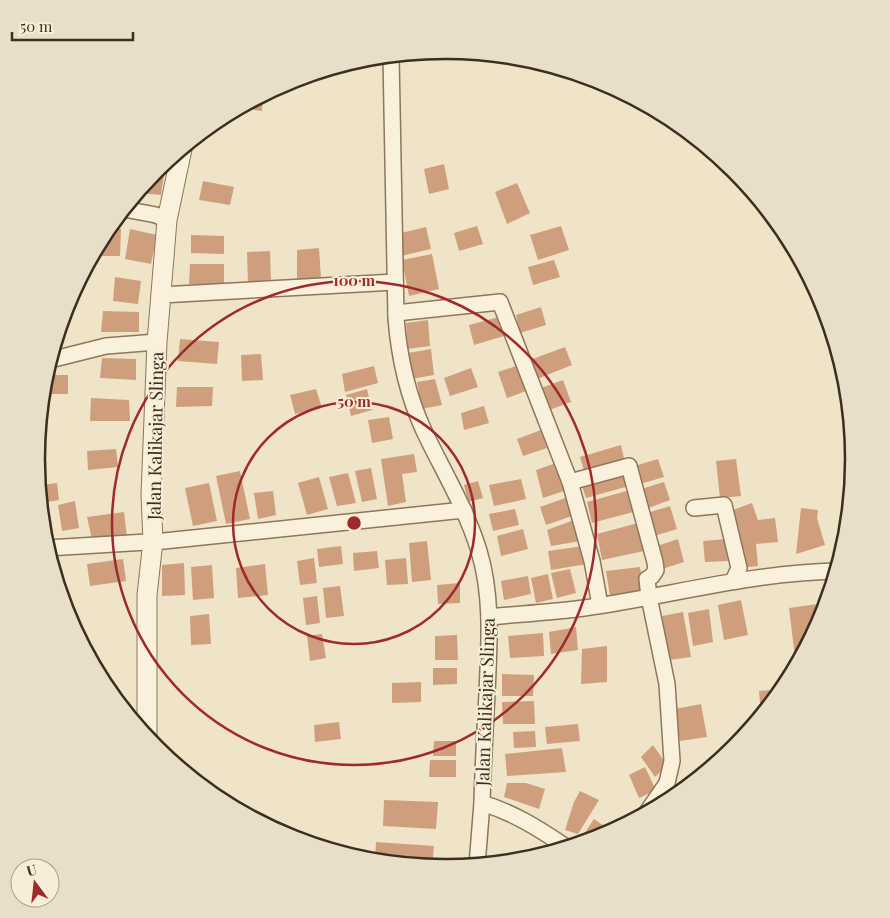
<svg xmlns="http://www.w3.org/2000/svg" width="890" height="918" viewBox="0 0 890 918" font-family="'Playfair Display',serif">
  <rect width="100%" height="100%" fill="#f0e4c8"/>
  <g fill="#cf9f7d">
    <polygon points="263,95 262,111 239,108 256,99"/>
    <polygon points="166,162 161,195 138,193 156,170"/>
    <polygon points="444,164 449,189 429,194 424,169"/>
    <polygon points="203,181 234,187 230,205 199,200"/>
    <polygon points="517,183 530,213 507,224 495,192"/>
    <polygon points="765,207 779,224 766,221"/>
    <polygon points="477,226 483,244 459,251 454,233"/>
    <polygon points="561,226 569,250 538,260 530,235"/>
    <polygon points="109,227 121,229 120,256 102,256 103,236"/>
    <polygon points="426,227 431,249 401,256 397,234"/>
    <polygon points="130,229 157,235 151,264 125,259"/>
    <polygon points="191,235 224,236 224,254 191,253"/>
    <polygon points="319,248 321,278 297,280 297,250"/>
    <polygon points="270,251 271,282 248,283 247,252"/>
    <polygon points="432,254 439,289 409,296 402,260"/>
    <polygon points="554,260 560,277 533,285 528,267"/>
    <polygon points="190,264 224,264 224,284 189,284"/>
    <polygon points="115,277 141,281 138,304 113,301"/>
    <polygon points="541,307 546,325 520,333 516,315"/>
    <polygon points="103,311 139,312 139,332 101,332"/>
    <polygon points="499,317 504,336 474,345 469,325"/>
    <polygon points="428,320 430,346 408,349 406,323"/>
    <polygon points="180,339 219,342 217,364 178,361"/>
    <polygon points="565,347 572,365 537,379 530,360"/>
    <polygon points="431,349 434,375 411,379 408,353"/>
    <polygon points="261,354 263,380 242,381 241,355"/>
    <polygon points="102,358 136,359 136,380 100,378"/>
    <polygon points="519,365 529,390 507,398 498,372"/>
    <polygon points="374,366 378,383 345,392 342,374"/>
    <polygon points="471,368 478,387 450,396 444,378"/>
    <polygon points="45,375 68,375 68,394 43,394"/>
    <polygon points="435,379 442,405 422,409 417,382"/>
    <polygon points="563,380 571,402 549,410 541,388"/>
    <polygon points="177,387 213,387 212,406 176,407"/>
    <polygon points="316,389 322,408 295,414 290,395"/>
    <polygon points="367,389 372,410 351,416 346,395"/>
    <polygon points="91,398 129,400 130,421 90,421"/>
    <polygon points="484,406 489,423 464,430 461,413"/>
    <polygon points="389,417 393,439 372,443 368,420"/>
    <polygon points="541,430 547,448 523,456 517,439"/>
    <polygon points="621,445 625,463 585,474 580,457"/>
    <polygon points="116,449 118,467 88,470 87,451"/>
    <polygon points="414,454 417,472 402,474 406,502 388,506 381,459"/>
    <polygon points="658,459 664,477 637,485 631,467"/>
    <polygon points="736,459 741,496 720,498 716,461"/>
    <polygon points="556,463 564,491 543,498 536,470"/>
    <polygon points="371,468 377,499 362,502 355,471"/>
    <polygon points="240,471 250,519 226,524 216,476"/>
    <polygon points="624,471 629,486 586,498 581,483"/>
    <polygon points="348,473 356,503 337,506 329,477"/>
    <polygon points="319,477 328,509 307,515 298,483"/>
    <polygon points="521,479 526,499 494,506 489,485"/>
    <polygon points="478,481 483,498 468,502 464,485"/>
    <polygon points="664,482 670,500 643,510 638,490"/>
    <polygon points="57,483 59,500 41,503 39,485"/>
    <polygon points="209,483 217,521 193,526 185,488"/>
    <polygon points="630,490 637,511 592,523 587,502"/>
    <polygon points="273,491 276,515 258,519 254,493"/>
    <polygon points="568,497 575,515 546,525 540,507"/>
    <polygon points="75,501 79,528 62,531 58,505"/>
    <polygon points="752,503 758,520 775,518 778,542 756,544 758,566 739,568 733,510"/>
    <polygon points="670,506 677,529 651,537 644,514"/>
    <polygon points="801,508 818,510 817,518 825,545 796,554"/>
    <polygon points="515,509 519,525 493,531 489,514"/>
    <polygon points="124,512 127,537 92,540 87,517"/>
    <polygon points="51,519 53,532 44,534 42,520"/>
    <polygon points="574,520 581,541 551,546 547,530"/>
    <polygon points="638,523 644,551 602,560 597,534"/>
    <polygon points="523,529 528,549 501,556 497,536"/>
    <polygon points="678,539 684,562 659,570 654,547"/>
    <polygon points="726,539 728,561 705,562 703,541"/>
    <polygon points="427,541 431,580 412,582 409,543"/>
    <polygon points="341,546 343,564 319,567 317,549"/>
    <polygon points="583,546 587,564 551,570 548,551"/>
    <polygon points="377,551 379,568 354,571 353,553"/>
    <polygon points="314,558 317,583 300,585 297,561"/>
    <polygon points="406,558 408,584 387,585 385,560"/>
    <polygon points="123,559 126,581 90,586 87,564"/>
    <polygon points="184,563 185,595 162,596 162,565"/>
    <polygon points="265,564 268,595 238,598 236,568"/>
    <polygon points="212,565 214,598 193,600 191,567"/>
    <polygon points="640,567 644,591 610,596 606,571"/>
    <polygon points="570,569 576,593 557,598 551,573"/>
    <polygon points="548,574 553,599 536,603 531,578"/>
    <polygon points="528,576 531,594 504,600 501,581"/>
    <polygon points="460,583 460,603 438,604 437,585"/>
    <polygon points="340,586 344,616 326,618 323,588"/>
    <polygon points="317,596 320,623 306,625 303,598"/>
    <polygon points="741,600 748,635 724,640 718,605"/>
    <polygon points="818,604 821,619 796,666 789,608"/>
    <polygon points="709,609 713,642 693,646 688,613"/>
    <polygon points="683,612 691,657 669,660 662,616"/>
    <polygon points="209,614 211,644 191,645 190,616"/>
    <polygon points="576,627 578,650 551,654 549,632"/>
    <polygon points="543,633 544,656 510,658 508,636"/>
    <polygon points="322,634 326,658 310,661 307,636"/>
    <polygon points="457,635 458,660 435,660 435,636"/>
    <polygon points="607,646 607,682 581,684 582,649"/>
    <polygon points="433,668 457,668 457,684 433,685"/>
    <polygon points="502,674 534,675 533,696 502,696"/>
    <polygon points="421,682 421,702 392,703 392,683"/>
    <polygon points="783,689 774,699 761,715 759,691"/>
    <polygon points="534,701 535,724 503,724 502,702"/>
    <polygon points="701,704 707,737 680,741 675,709"/>
    <polygon points="339,722 341,739 315,742 314,725"/>
    <polygon points="578,724 580,741 547,744 545,727"/>
    <polygon points="535,731 536,747 514,748 513,732"/>
    <polygon points="434,741 456,741 456,756 433,756"/>
    <polygon points="653,745 667,765 655,777 641,757"/>
    <polygon points="562,748 566,772 507,776 505,754"/>
    <polygon points="430,760 456,760 456,777 429,777"/>
    <polygon points="645,767 656,790 639,798 629,775"/>
    <polygon points="507,783 526,783 545,789 539,809 504,797"/>
    <polygon points="580,791 599,800 578,834 565,830 574,802"/>
    <polygon points="384,800 438,802 436,829 383,826"/>
    <polygon points="594,819 611,831 601,837 587,841 582,837"/>
    <polygon points="376,842 434,846 432,867 375,861"/>
  </g>
  <g fill="none" stroke-linecap="round" stroke-linejoin="round">
    <g stroke="#8d765c" stroke-width="18">
      <g id="minor">
        <path d="M391,56L396,318C399,357 407,394 424,431C443,471 466,508 479,551C493,597 489,646 487,693C485,730 483,766 482,803C514,813 538,828 566,847"/>
        <polyline points="124,209 156,215 167,220"/>
        <polyline points="161,295 395,282"/>
        <polyline points="396,313 500,302 570,482 592,561 600,605"/>
        <polyline points="50,360 106,346 157,342"/>
        <polyline points="570,482 629,466 655,562 656,570 652,576 647,579 649,597 667,684 672,761 667,783 647,812"/>
        <polyline points="694,508 724,505 739,568 733,581"/>
        <polyline points="47,548 164,541 464,510"/>
        <path d="M489,617C521,614 553,612 584,608C669,596 749,573 836,571"/>
        <polyline points="477,865 482,803"/>
      </g>
    </g>
    <g stroke="#8d765c" stroke-width="21">
      <polyline id="tertiary" points="147,737 147,595 153,541 151,495 157,342 167,220 182,149"/>
    </g>
    <use href="#minor" stroke="#faf1dc" stroke-width="15"/>
    <use href="#tertiary" stroke="#faf1dc" stroke-width="19"/>
  </g>
  <g fill="none" stroke="#9e2a2b" stroke-width="2.5">
    <circle cx="354" cy="523" r="121"/>
    <circle cx="354" cy="523" r="242"/>
  </g>
  <g text-anchor="middle" dominant-baseline="central" stroke-width="4" stroke-linejoin="round" paint-order="stroke">
    <g font-size="18" fill="#3d2e20" stroke="#f7eed8">
      <text transform="translate(155 436) rotate(-89)">Jalan Kalikajar Slinga</text>
      <text transform="translate(485 702) rotate(-88)">Jalan Kalikajar Slinga</text>
    </g>
  </g>
  <path d="M0 0H890V918H0ZM45 459a400 400 0 1 1 800 0a400 400 0 1 1-800 0Z" fill="#e8dfc9" fill-rule="evenodd"/>
  <path fill="none" stroke="#3d2e20" stroke-width="2.5" d="M45 459a400 400 0 1 1 800 0a400 400 0 1 1-800 0Z"/>
  <circle cx="354" cy="523" r="8" fill="#9e2a2b" stroke="#f7eed8" stroke-width="2.5"/>
  <g font-size="15" text-anchor="middle" font-weight="bold" fill="#9e2a2b" stroke="#f7eed8" stroke-width="4" stroke-linejoin="round" paint-order="stroke">
    <text x="354" y="286">100 m</text>
    <text x="354" y="407">50 m</text>
  </g>
  <g transform="translate(35 883) rotate(345)"><circle r="24" fill="#f7eed8" stroke="#ada18e"/>
  <path d="M0-4L9 19L0 12L-9 19Z" fill="#9e2a2b"/>
  <text y="-8" font-size="14" font-weight="bold" text-anchor="middle" fill="#3d2e20">U</text>
  </g>
  <path d="M12 32v8h121v-8" fill="none" stroke="#3d2e20" stroke-width="2.5"/>
  <text x="20" y="32" font-size="15" fill="#3d2e20" stroke="#f7eed8" stroke-width="4" paint-order="stroke">50 m</text>
</svg>
